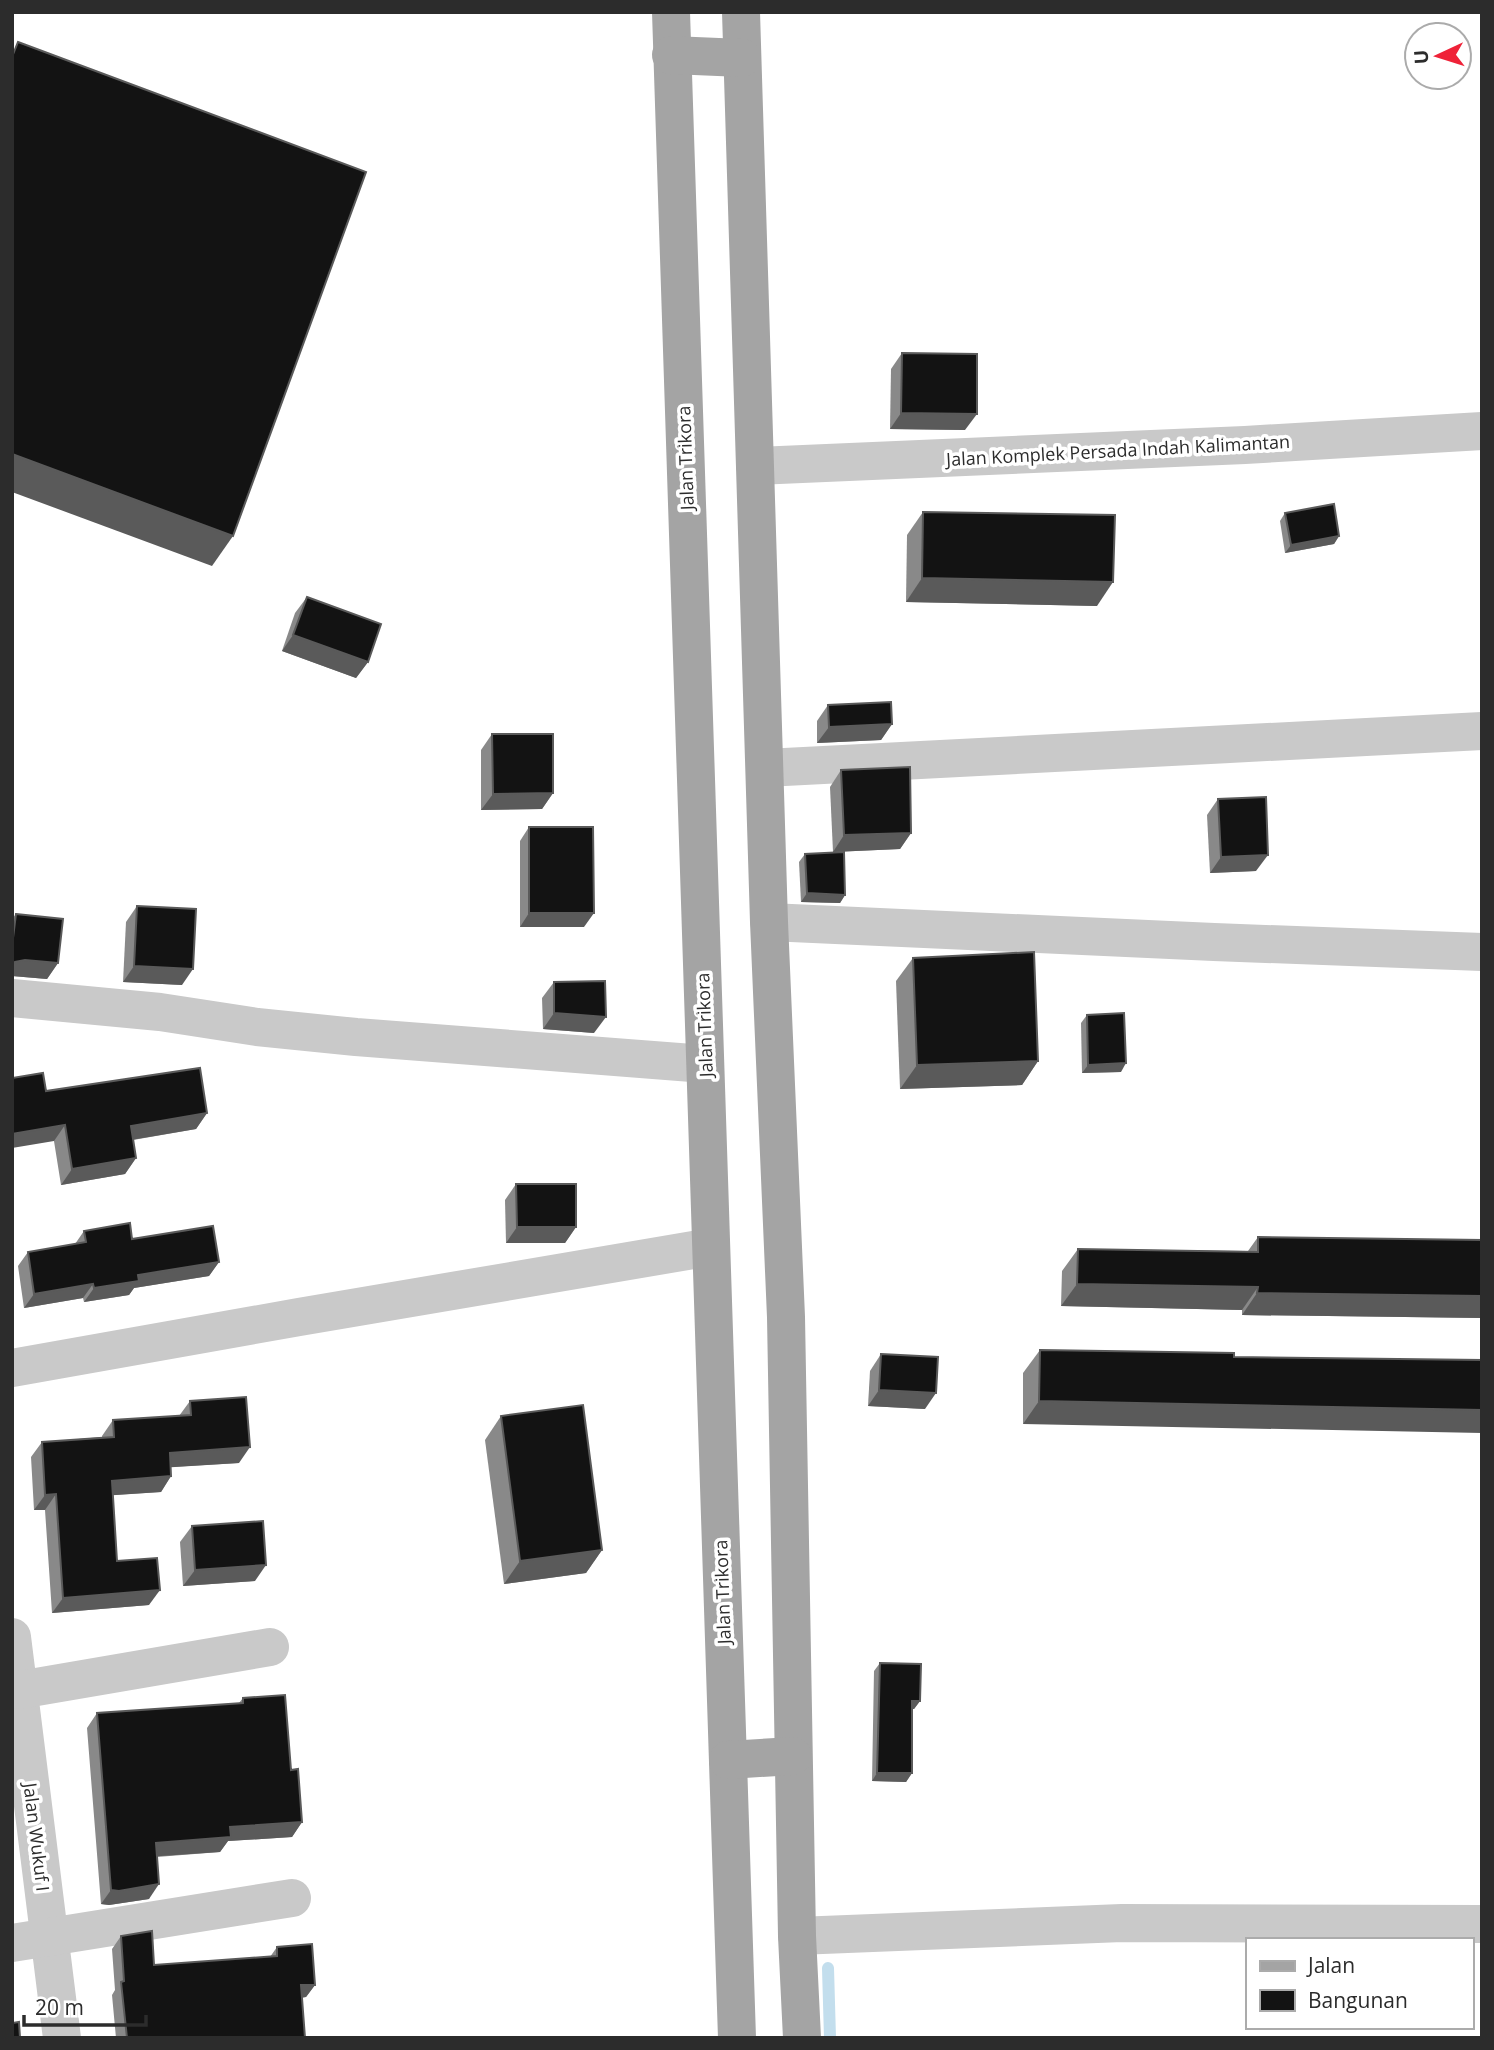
<svg xmlns="http://www.w3.org/2000/svg" width="1494" height="2050" viewBox="0 0 1494 2050" font-family="'Open Sans',sans-serif">
  <rect width="100%" height="100%" fill="#fff"/>
  <g fill="none" stroke-linecap="round" stroke-linejoin="round">
    <polyline stroke="#c3deed" stroke-width="12" points="828,1968 830,2038"/>
    <g stroke="#c9c9c9" stroke-width="38">
      <polyline points="755,466 1245,445 1482,431"/>
      <polyline points="765,768 1482,731"/>
      <polyline points="769,922 1214,942 1482,952"/>
      <polyline points="12,998 160,1012 257,1027 356,1037 705,1064"/>
      <polyline points="12,1368 299,1317 711,1247"/>
      <polyline points="12,1637 62,2038"/>
      <polyline points="19,1690 270,1647"/>
      <polyline points="797,1936 1122,1923 1482,1924"/>
      <polyline points="12,1943 292,1898"/>
    </g>
    <g stroke="#a4a4a4" stroke-width="38">
      <polyline points="671,12 737,2038"/>
      <polyline points="741,12 769,922 786,1317 797,1936 802,2038"/>
      <polyline points="671,55 742,58"/>
      <polyline points="728,1760 793,1756"/>
    </g>
  </g>
  <g fill="#898989">
    <polygon points="902,353 965,430 890,429 891,369"/>
    <polygon points="923,512 1097,606 906,602 907,535"/>
    <polygon points="1285,513 1339,536 1334,544 1285,553 1280,521"/>
    <polygon points="307,597 368,662 356,678 282,651 295,613"/>
    <polygon points="828,705 892,724 881,740 817,743 817,721"/>
    <polygon points="492,734 553,793 542,809 481,810 481,750"/>
    <polygon points="841,770 911,833 900,849 833,852 830,787"/>
    <polygon points="1218,799 1256,871 1210,873 1207,815"/>
    <polygon points="529,827 584,927 520,927 520,841"/>
    <polygon points="805,854 845,895 840,903 801,902 799,862"/>
    <polygon points="137,906 182,985 123,982 126,922"/>
    <polygon points="16,914 58,963 47,979 12,976 12,919"/>
    <polygon points="913,958 1038,1061 1022,1085 900,1089 896,981"/>
    <polygon points="554,982 594,1033 543,1029 542,998"/>
    <polygon points="1087,1015 1121,1072 1082,1073 1081,1023"/>
    <polygon points="46,1091 207,1113 196,1129 133,1140 136,1158 125,1174 61,1185"/>
    <polygon points="516,1184 576,1227 565,1243 506,1243 505,1200"/>
    <polygon points="84,1231 132,1239 219,1262 209,1276 134,1288 129,1295 84,1302 83,1298 24,1308 18,1266 28,1252 75,1244"/>
    <polygon points="1258,1237 1482,1240 1482,1318 1242,1315 1242,1310 1061,1306 1062,1271 1078,1249 1248,1251"/>
    <polygon points="1040,1350 1234,1353 1023,1424 1023,1373"/>
    <polygon points="881,1354 925,1409 868,1406 870,1371"/>
    <polygon points="190,1401 239,1463 171,1467 171,1476 161,1492 113,1495 117,1561 149,1605 52,1613 45,1510 34,1510 31,1457 42,1442 102,1437 102,1436 113,1420 179,1416"/>
    <polygon points="501,1416 602,1550 586,1573 504,1584 485,1440"/>
    <polygon points="192,1526 255,1581 183,1586 180,1542"/>
    <polygon points="880,1663 920,1701 914,1709 912,1709 912,1773 906,1782 872,1781 874,1671"/>
    <polygon points="243,1698 291,1770 302,1822 292,1837 228,1841 220,1852 157,1857 149,1899 109,1905 101,1904 87,1728 97,1713 239,1703"/>
    <polygon points="121,1936 154,1965 270,1957 277,1947 315,1985 306,1997 302,1998 305,2038 116,2038 112,1995 115,1990 112,1949"/>
  </g>
  <g fill="#5a5a5a">
    <polygon points="901,413 977,414 965,430 890,429"/>
    <polygon points="12,454 233,536 212,566 12,492"/>
    <polygon points="1339,536 1334,544 1285,553 1291,545"/>
    <polygon points="922,578 1113,582 1097,606 906,602"/>
    <polygon points="293,635 368,662 356,678 282,651"/>
    <polygon points="892,724 881,740 817,743 829,727"/>
    <polygon points="553,793 542,809 481,810 493,794"/>
    <polygon points="911,833 900,849 833,852 844,835"/>
    <polygon points="1268,855 1256,871 1210,873 1221,857"/>
    <polygon points="807,893 845,895 840,903 801,902"/>
    <polygon points="529,913 594,913 584,927 520,927"/>
    <polygon points="25,960 58,963 47,979 12,976 12,964 15,962"/>
    <polygon points="134,966 193,969 182,985 123,982"/>
    <polygon points="554,1013 606,1017 594,1033 543,1029"/>
    <polygon points="1038,1061 1022,1085 900,1089 917,1065"/>
    <polygon points="1126,1063 1121,1072 1082,1073 1088,1065"/>
    <polygon points="207,1113 196,1129 119,1142 131,1126"/>
    <polygon points="65,1125 54,1141 12,1148 12,1134"/>
    <polygon points="136,1158 125,1174 61,1185 72,1169"/>
    <polygon points="517,1227 576,1227 565,1243 506,1243"/>
    <polygon points="219,1262 209,1276 134,1288 129,1295 84,1302 94,1288 138,1275"/>
    <polygon points="93,1284 83,1298 24,1308 34,1294"/>
    <polygon points="1077,1284 1258,1287 1242,1310 1061,1306"/>
    <polygon points="1257,1293 1482,1296 1482,1318 1242,1315"/>
    <polygon points="879,1390 936,1393 925,1409 868,1406"/>
    <polygon points="1039,1401 1482,1410 1482,1433 1023,1424"/>
    <polygon points="250,1447 239,1463 159,1468 170,1453"/>
    <polygon points="171,1476 161,1492 101,1496 112,1481"/>
    <polygon points="56,1494 45,1510 34,1510 45,1495"/>
    <polygon points="602,1550 586,1573 504,1584 520,1561"/>
    <polygon points="266,1565 255,1581 183,1586 195,1570"/>
    <polygon points="160,1590 149,1605 52,1613 63,1598"/>
    <polygon points="912,1701 920,1701 914,1709 906,1709"/>
    <polygon points="877,1773 912,1773 906,1782 872,1781"/>
    <polygon points="302,1822 292,1837 228,1841 220,1852 146,1857 156,1843 230,1827"/>
    <polygon points="159,1884 149,1899 109,1905 101,1904 111,1890"/>
    <polygon points="301,1985 315,1985 306,1997 292,1998"/>
  </g>
  <g fill="#131313" stroke="#5a5a5a" stroke-width="2">
    <polygon points="18,42 366,172 233,536 12,454 12,57"/>
    <polygon points="902,353 977,354 977,414 901,413"/>
    <polygon points="1334,504 1339,536 1291,545 1285,513"/>
    <polygon points="923,512 1115,515 1113,582 922,578"/>
    <polygon points="307,597 381,624 368,662 293,635"/>
    <polygon points="891,702 892,724 829,727 828,705"/>
    <polygon points="492,734 553,734 553,793 493,794"/>
    <polygon points="910,767 911,833 844,835 841,770"/>
    <polygon points="1266,797 1268,855 1221,857 1218,799"/>
    <polygon points="529,827 593,827 594,913 529,913"/>
    <polygon points="844,852 845,895 807,893 805,854"/>
    <polygon points="137,906 196,909 193,969 134,966"/>
    <polygon points="16,914 63,919 58,963 25,960 15,962 12,964 12,946"/>
    <polygon points="1034,952 1038,1061 917,1065 913,958"/>
    <polygon points="605,981 606,1017 554,1013 554,982"/>
    <polygon points="1124,1013 1126,1063 1088,1065 1087,1015"/>
    <polygon points="200,1068 207,1113 131,1126 136,1158 72,1169 65,1125 12,1134 12,1078 43,1073 46,1091"/>
    <polygon points="516,1184 576,1184 576,1227 517,1227"/>
    <polygon points="130,1223 132,1239 213,1226 219,1262 138,1275 139,1281 94,1288 93,1284 34,1294 28,1252 86,1242 84,1231"/>
    <polygon points="1258,1237 1482,1240 1482,1296 1257,1293 1258,1287 1077,1284 1078,1249 1258,1252"/>
    <polygon points="1040,1350 1234,1353 1234,1357 1482,1360 1482,1410 1039,1401"/>
    <polygon points="881,1354 938,1357 936,1393 879,1390"/>
    <polygon points="246,1397 250,1447 170,1453 171,1476 112,1481 117,1561 157,1558 160,1590 63,1598 56,1494 45,1495 42,1442 114,1437 113,1420 191,1415 190,1401"/>
    <polygon points="583,1405 602,1550 520,1561 501,1416"/>
    <polygon points="263,1521 266,1565 195,1570 192,1526"/>
    <polygon points="880,1663 921,1664 920,1701 912,1701 912,1773 877,1773"/>
    <polygon points="285,1695 291,1770 298,1769 302,1822 230,1827 231,1837 156,1843 159,1884 119,1891 111,1890 97,1713 243,1703 243,1698"/>
    <polygon points="152,1931 154,1965 277,1956 277,1947 312,1944 315,1985 301,1985 305,2038 127,2038 121,1982 124,1981 121,1936"/>
    <polygon points="19,2022 20,2038 12,2038 12,2023"/>
  </g>
  <g text-anchor="middle" dominant-baseline="central" stroke-width="7" stroke-linejoin="round" paint-order="stroke">
    <g font-size="18" fill="#2c2c2c" stroke="#fff">
      <text transform="translate(1118 450) rotate(-3)">Jalan Komplek Persada Indah Kalimantan</text>
      <text transform="translate(685 458) rotate(-92)">Jalan Trikora</text>
      <text transform="translate(704 1025) rotate(-92)">Jalan Trikora</text>
      <text transform="translate(722 1592) rotate(-92)">Jalan Trikora</text>
      <text transform="translate(37 1837) rotate(83)">Jalan Wukuf I</text>
    </g>
  </g>
  <rect width="1494" height="2050" fill="none" stroke="#2c2c2c" stroke-width="28"/>
  <rect x="1246" y="1938" width="228" height="91" fill="#ffffff" stroke="#ababab" stroke-width="2"/>
  <rect x="1260" y="1961" width="35" height="10" fill="#a4a4a4" stroke="#ababab" stroke-width="2"/>
  <text x="1308" y="1973" font-size="21" fill="#2c2c2c">Jalan</text>
  <rect x="1260" y="1990" width="35" height="21" fill="#131313" stroke="#ababab" stroke-width="2"/>
  <text x="1308" y="2008" font-size="21" fill="#2c2c2c">Bangunan</text>
  <g transform="translate(1438 56) rotate(266)"><circle r="33" fill="#ffffff" stroke="#ababab" stroke-width="2"/>
  <path d="M0-5L12 26L0 18L-12 26Z" fill="#ef2238"/>
  <text y="-10" font-size="19" font-weight="bold" text-anchor="middle" fill="#2c2c2c">U</text>
  </g>
  <path d="M24 2015v10h122v-10" fill="none" stroke="#2c2c2c" stroke-width="3.5"/>
  <text x="35" y="2015" font-size="21" fill="#2c2c2c" stroke="#ffffff" stroke-width="5" paint-order="stroke">20 m</text>
</svg>
